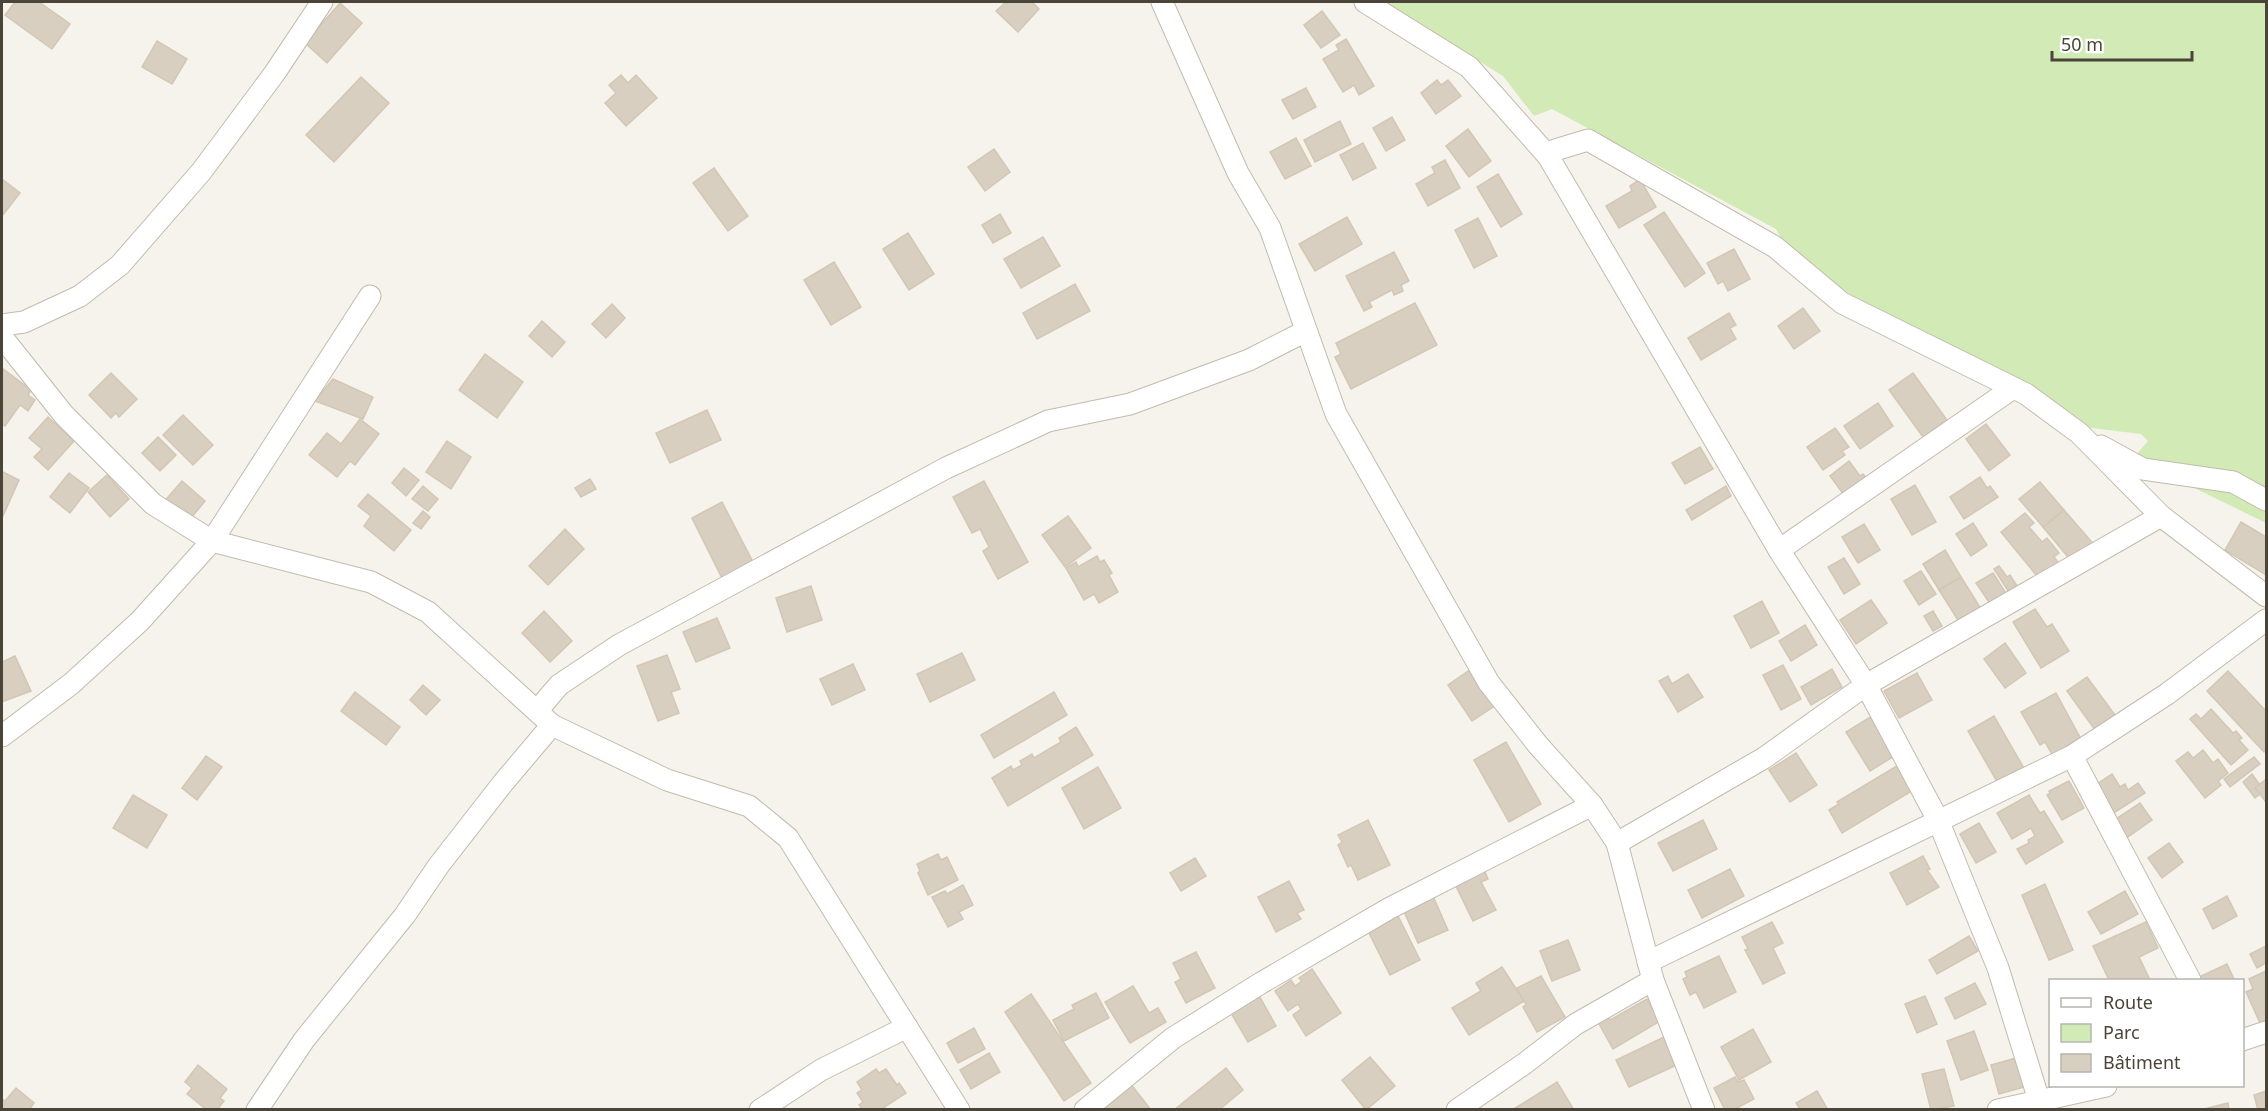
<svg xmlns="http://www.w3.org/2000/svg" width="2268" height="1111" viewBox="0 0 2268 1111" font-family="'Noto Sans',sans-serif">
  <rect width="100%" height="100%" fill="#f6f3ec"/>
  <polygon fill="#d2eab5" points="1383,2 2266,2 2266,523 2176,479 2136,455 2148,441 2141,434 2075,426 1915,337 1789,254 1776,229 1552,109 1534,116 1503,76"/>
  <g fill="#d8cfc1" stroke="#d3c7b4" stroke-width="1.5">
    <polygon points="15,2 39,2 70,24 52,49 5,15"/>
    <polygon points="1006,2 1032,2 1039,9 1018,32 996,11"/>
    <polygon points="340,3 362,23 327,63 305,43"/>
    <polygon points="1322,11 1340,35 1321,48 1304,25"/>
    <polygon points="1346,39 1374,86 1359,95 1354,85 1343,92 1323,59 1339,50 1336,45"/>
    <polygon points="157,41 187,59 172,84 142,67"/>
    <polygon points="621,75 628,83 636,75 657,98 626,126 605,103 616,93 609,85"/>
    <polygon points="361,77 389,103 334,162 306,135"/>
    <polygon points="1437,80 1441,85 1448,80 1461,96 1436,114 1421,93"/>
    <polygon points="1306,88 1316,107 1293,119 1282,100"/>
    <polygon points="1392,117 1405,140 1386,151 1373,128"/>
    <polygon points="1340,121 1351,144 1315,162 1304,140"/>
    <polygon points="1468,129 1491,161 1469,177 1446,146"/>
    <polygon points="1296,138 1311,166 1285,179 1270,152"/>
    <polygon points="1363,143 1376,168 1353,180 1340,155"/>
    <polygon points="994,149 1010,172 985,191 968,167"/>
    <polygon points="1445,160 1460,188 1428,206 1416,184 1435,173 1432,167"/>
    <polygon points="714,168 748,216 728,231 693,183"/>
    <polygon points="1498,174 1522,214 1501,227 1477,187"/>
    <polygon points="2,179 20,193 2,216"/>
    <polygon points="1640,179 1656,207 1619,228 1606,206 1632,191 1630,186"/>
    <polygon points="1664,212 1705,273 1685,287 1644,225"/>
    <polygon points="1000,214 1011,233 993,243 982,225"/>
    <polygon points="1347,217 1362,244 1315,271 1299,244"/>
    <polygon points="1478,218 1497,256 1474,268 1455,230"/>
    <polygon points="908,233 934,274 909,290 883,249"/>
    <polygon points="1043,237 1060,266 1021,288 1004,259"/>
    <polygon points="1734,249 1750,279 1728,291 1723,281 1718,284 1707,263"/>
    <polygon points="1394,252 1409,281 1401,285 1403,291 1394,295 1392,290 1369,302 1372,307 1364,311 1346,276"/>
    <polygon points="834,262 861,307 831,325 804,280"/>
    <polygon points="1075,284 1090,311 1037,339 1023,313"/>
    <polygon points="1415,303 1437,345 1351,389 1335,357 1341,354 1336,343"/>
    <polygon points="612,304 625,318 606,338 592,324"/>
    <polygon points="1803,308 1820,331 1794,349 1778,326"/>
    <polygon points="1729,313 1736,325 1730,328 1736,339 1701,360 1688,338"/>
    <polygon points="542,321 565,342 552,357 529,336"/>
    <polygon points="485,354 523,382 497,418 459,390"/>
    <polygon points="2,368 31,390 28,395 35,400 28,411 20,405 5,426 2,424"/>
    <polygon points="111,373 137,399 119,417 116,413 111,418 89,395"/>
    <polygon points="1913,373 1947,420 1923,437 1889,390"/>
    <polygon points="333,379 373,397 363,419 315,401"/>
    <polygon points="1878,403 1893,426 1860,449 1844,426"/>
    <polygon points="707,410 721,440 670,463 656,433"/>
    <polygon points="183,415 213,445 193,465 163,435"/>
    <polygon points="48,417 74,441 48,470 34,457 42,449 29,438"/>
    <polygon points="360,419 379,434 355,465 350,461 337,477 309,455 327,433 341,444"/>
    <polygon points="1986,424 2010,455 1989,471 1966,439"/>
    <polygon points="1835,428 1849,447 1842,451 1845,455 1823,470 1807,447"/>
    <polygon points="158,437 176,455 160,471 142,453"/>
    <polygon points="447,441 471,457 451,489 426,472"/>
    <polygon points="1700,447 1713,469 1685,484 1672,463"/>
    <polygon points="1849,461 1860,476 1863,474 1868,480 1844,495 1830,476"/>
    <polygon points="404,468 419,480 406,496 392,483"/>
    <polygon points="3,472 19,480 2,518 2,475"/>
    <polygon points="69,473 89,488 70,513 50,497"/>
    <polygon points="107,475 129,499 110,517 88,492"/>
    <polygon points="1980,477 1987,488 1990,486 1998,497 1964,519 1950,497"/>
    <polygon points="590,479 596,489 581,497 575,488"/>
    <polygon points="182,481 205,501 187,523 163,503"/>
    <polygon points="984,481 1028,562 998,579 983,551 989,547 980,529 972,533 953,497"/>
    <polygon points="2040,482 2064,510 2043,527 2019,499"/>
    <polygon points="1915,485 1936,522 1912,535 1891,499"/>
    <polygon points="423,486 438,499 428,511 412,499"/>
    <polygon points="1726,486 1731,496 1692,520 1686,510"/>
    <polygon points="368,494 411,530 394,551 364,526 371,516 358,506"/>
    <polygon points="722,502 755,566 724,582 692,518"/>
    <polygon points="2064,510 2097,548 2073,563 2043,527"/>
    <polygon points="423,511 430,517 421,529 413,523"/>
    <polygon points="2025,513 2034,523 2029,527 2042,542 2047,538 2059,553 2054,557 2060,565 2041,581 2001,532"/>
    <polygon points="1068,516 1091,548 1065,567 1042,535"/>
    <polygon points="2241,522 2266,537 2266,575 2225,550"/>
    <polygon points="1973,523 1987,545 1971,556 1956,534"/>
    <polygon points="1864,524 1880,550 1858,563 1842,537"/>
    <polygon points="565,529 584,549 548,585 529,566"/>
    <polygon points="1945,550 1961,577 1939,590 1923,564"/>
    <polygon points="1097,556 1100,562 1104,560 1112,573 1109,575 1118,592 1099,603 1094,594 1084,600 1066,568 1076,562 1078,567"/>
    <polygon points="1844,558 1860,584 1844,594 1828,567"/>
    <polygon points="1999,566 2007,577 2010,575 2021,592 2012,597 1994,569"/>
    <polygon points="1921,571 1936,594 1919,605 1904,581"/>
    <polygon points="1993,573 2007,595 1991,605 1976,583"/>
    <polygon points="1961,577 1983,612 1961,625 1939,590"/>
    <polygon points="811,586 822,620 787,632 776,598"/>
    <polygon points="1871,600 1887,623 1856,644 1840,620"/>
    <polygon points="1762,601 1779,633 1751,648 1734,616"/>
    <polygon points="2035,609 2047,627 2052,624 2069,651 2041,668 2013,622"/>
    <polygon points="544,611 572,641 550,662 522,633"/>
    <polygon points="1933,611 1942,626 1933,631 1924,616"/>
    <polygon points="717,618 730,648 696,662 683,632"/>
    <polygon points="1805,625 1817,645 1791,661 1779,641"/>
    <polygon points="2005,643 2026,673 2005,688 1984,659"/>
    <polygon points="962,653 975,680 930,702 917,674"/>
    <polygon points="667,655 680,689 671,692 679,713 658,721 637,666"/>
    <polygon points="15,656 31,691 2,702 2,662"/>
    <polygon points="853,664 865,690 832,705 820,679"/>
    <polygon points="1477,665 1502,701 1472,721 1448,685"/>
    <polygon points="1783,665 1801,699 1781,710 1763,675"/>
    <polygon points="1832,669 1842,687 1811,705 1801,687"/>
    <polygon points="2228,671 2266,711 2266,750 2264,752 2207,691"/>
    <polygon points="1917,673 1932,700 1899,718 1884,691"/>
    <polygon points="1688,674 1703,697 1678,712 1659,681 1668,676 1672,684"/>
    <polygon points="2087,677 2115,715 2095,730 2067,691"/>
    <polygon points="423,685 440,700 426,715 410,700"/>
    <polygon points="355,692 400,727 386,745 341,711"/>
    <polygon points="1054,692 1067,715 994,758 981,735"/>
    <polygon points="2056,693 2082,741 2053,756 2045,742 2040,745 2021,712"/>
    <polygon points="2211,709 2233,733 2236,731 2242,738 2239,740 2248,750 2231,765 2190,719 2196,714 2201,719"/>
    <polygon points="1872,716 1896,755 1870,771 1846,732"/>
    <polygon points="1994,716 2025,770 1999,785 1968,731"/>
    <polygon points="1076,727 1093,755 1008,806 992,778 1011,766 1013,770 1022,765 1020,761 1032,754 1034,758 1061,742 1059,738"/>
    <polygon points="1506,742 1541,804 1509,822 1474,760"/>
    <polygon points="2203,750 2213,763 2218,759 2228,773 2218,781 2221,785 2205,798 2176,761 2188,752 2193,758"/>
    <polygon points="1796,753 1817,785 1790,802 1769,770"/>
    <polygon points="206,756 222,767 197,800 182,788"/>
    <polygon points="2254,757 2260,764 2230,787 2224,779"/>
    <polygon points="1900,764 1915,789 1842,833 1829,810 1839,804 1837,802"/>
    <polygon points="1098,767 1121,808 1084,829 1062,788"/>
    <polygon points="2112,774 2120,787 2125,784 2128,790 2138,783 2145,793 2112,814 2094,786"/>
    <polygon points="2252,774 2260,785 2255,788 2260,794 2255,798 2243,782"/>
    <polygon points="2266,779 2266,802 2255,788"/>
    <polygon points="2069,781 2084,808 2062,820 2047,795 2050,793 2049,791"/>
    <polygon points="133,795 167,815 147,848 113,828"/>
    <polygon points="2029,795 2040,813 2044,811 2063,842 2026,864 2017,849 2029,843 2028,840 2035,836 2031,828 2012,839 1997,813"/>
    <polygon points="2140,803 2152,820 2125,839 2113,821"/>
    <polygon points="1368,820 1390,865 1358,880 1351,865 1348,867 1338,845 1342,842 1338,835"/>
    <polygon points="1703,820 1717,849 1673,871 1658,843"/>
    <polygon points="1979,823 1996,852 1976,863 1960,834"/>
    <polygon points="2169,843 2183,862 2162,878 2148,858"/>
    <polygon points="938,854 941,860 947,857 958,880 928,895 918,873 920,871 917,864"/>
    <polygon points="1923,856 1930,869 1927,870 1939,887 1907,905 1890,873"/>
    <polygon points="1195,858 1206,876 1181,891 1170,873"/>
    <polygon points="1483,867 1488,879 1481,882 1496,910 1473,921 1454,882"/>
    <polygon points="1730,869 1744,896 1702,918 1688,890"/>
    <polygon points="1289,881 1304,910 1297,913 1301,919 1276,932 1258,897"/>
    <polygon points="2045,884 2073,950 2049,960 2022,895"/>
    <polygon points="963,885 973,905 959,912 963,919 948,927 932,897 945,891 947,894"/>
    <polygon points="2125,891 2138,914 2101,934 2088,912"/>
    <polygon points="1432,894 1448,930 1418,943 1402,907"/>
    <polygon points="2227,896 2237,916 2213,929 2203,909"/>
    <polygon points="1398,916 1420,960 1390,975 1368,931"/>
    <polygon points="1772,922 1783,943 1773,948 1785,973 1763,984 1745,950 1748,949 1742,937"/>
    <polygon points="2146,922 2158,948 2139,957 2150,980 2109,980 2093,946"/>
    <polygon points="1969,936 1978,951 1937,974 1929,960"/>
    <polygon points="1568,940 1580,970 1552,981 1540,951"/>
    <polygon points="2266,946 2266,963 2257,968 2250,954"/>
    <polygon points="1196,952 1215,988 1186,1003 1175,982 1181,979 1173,963"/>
    <polygon points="1719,956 1736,992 1704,1008 1696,992 1690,995 1683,979 1687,977 1685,972"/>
    <polygon points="2227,964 2234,979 2230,980 2201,980 2199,977"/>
    <polygon points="1502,967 1524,1001 1469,1035 1452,1008 1481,991 1476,983"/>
    <polygon points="1312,969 1341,1013 1306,1036 1293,1015 1301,1009 1298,1004 1288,1011 1275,991 1291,980 1295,986 1302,981 1299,978"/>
    <polygon points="2266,971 2266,1020 2260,1023 2246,992 2253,989 2249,979"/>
    <polygon points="1541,976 1565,1017 1537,1032 1523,1007 1526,1005 1517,988"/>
    <polygon points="1975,983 1986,1004 1955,1019 1945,998"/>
    <polygon points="1133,986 1149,1013 1158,1008 1166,1022 1130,1043 1105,1002"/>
    <polygon points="1096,993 1109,1018 1064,1041 1053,1020 1074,1009 1072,1005"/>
    <polygon points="1031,994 1091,1083 1064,1101 1005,1012"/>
    <polygon points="1925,996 1937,1024 1917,1033 1905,1004"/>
    <polygon points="1260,997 1276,1026 1248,1042 1231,1013"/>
    <polygon points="1647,999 1660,1021 1613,1049 1598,1022 1607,1016 1610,1020"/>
    <polygon points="974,1028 985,1049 958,1063 947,1043"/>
    <polygon points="1753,1029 1771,1062 1739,1080 1721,1047"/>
    <polygon points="1974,1031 1988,1070 1961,1080 1947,1041"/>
    <polygon points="1664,1037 1677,1065 1629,1087 1616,1060"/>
    <polygon points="989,1053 1000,1072 971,1089 960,1070"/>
    <polygon points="1370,1057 1395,1086 1366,1110 1342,1080"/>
    <polygon points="2016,1058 2024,1087 1999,1094 1991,1065"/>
    <polygon points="198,1065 227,1089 220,1098 224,1101 217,1110 207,1110 187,1094 192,1088 185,1082"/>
    <polygon points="1226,1068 1243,1090 1219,1110 1174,1110"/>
    <polygon points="876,1069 879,1073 886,1069 897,1085 899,1083 906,1093 880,1110 863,1110 859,1105 863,1102 857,1093 862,1090 857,1082"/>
    <polygon points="1944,1069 1954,1106 1931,1110 1922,1074"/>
    <polygon points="1735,1077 1738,1082 1744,1080 1754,1099 1733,1110 1725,1110 1714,1088"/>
    <polygon points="1557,1082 1574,1110 1512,1110"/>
    <polygon points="1130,1083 1151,1110 1107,1110 1103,1105"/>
    <polygon points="16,1088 34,1103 29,1110 2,1110 2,1099 5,1101"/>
    <polygon points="1817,1091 1828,1110 1801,1110 1796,1103"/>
    <polygon points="2266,1091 2266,1110 2258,1110 2254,1095"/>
    <polygon points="2228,1103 2229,1110 2200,1110"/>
  </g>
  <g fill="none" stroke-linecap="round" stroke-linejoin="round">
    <g stroke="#c2bbae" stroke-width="23">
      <g id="street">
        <polyline points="1162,2 1238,173 1270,228 1336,414 1489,683 1538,745 1592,805 1617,843 1653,980 1704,1110"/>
        <polyline points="1365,2 1469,67 1548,156 1779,550 1866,685 1938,820 1998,968 2042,1110"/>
        <polyline points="1548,156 1555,150 1588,140 1775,247 1842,303 2026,394 2079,433 2161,516 2266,596"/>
        <polyline points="2,325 24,322 80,296 120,265 201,172 274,74 322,2"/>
        <polyline points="2,337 64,415 153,504 212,541 371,582 428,612 552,725 667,780 749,806 788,838 959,1110"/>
        <polyline points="2101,446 2143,469 2233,482 2266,500"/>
        <polyline points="1779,550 2013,388"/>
        <polyline points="537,711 559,685 619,645 946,468 1048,421 1130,404 1249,360 1306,331"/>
        <polyline points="2,736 71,684 140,621 212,541 370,296"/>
        <polyline points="2072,756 2190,980"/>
        <polyline points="1617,843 1764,758 1866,685 2161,516"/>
        <polyline points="1648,962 2072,756 2167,694 2266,620"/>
        <polyline points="2242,1040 2266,1032"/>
        <polyline points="257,1110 304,1040 405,915 439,865 503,783 552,725"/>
        <polyline points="760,1110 821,1070 907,1027"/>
        <polyline points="1085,1110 1173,1038 1261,983 1390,908 1592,805"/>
        <polyline points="1457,1110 1524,1064 1576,1024 1653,980"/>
        <polyline points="1998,1110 2106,1086"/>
      </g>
    </g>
    <use href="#street" stroke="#fff" stroke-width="21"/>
  </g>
  <rect width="2268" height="1111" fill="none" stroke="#4b4439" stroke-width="6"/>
  <rect x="2049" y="979" width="195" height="108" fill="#ffffff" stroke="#b7b4b0" stroke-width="1.5"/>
  <rect x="2061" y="998" width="30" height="9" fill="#ffffff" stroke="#b7b4b0" stroke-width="1.5"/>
  <text x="2103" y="1009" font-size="18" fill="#4b4439">Route</text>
  <rect x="2061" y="1024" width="30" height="18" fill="#d2eab5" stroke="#b7b4b0" stroke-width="1.5"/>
  <text x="2103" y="1039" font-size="18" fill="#4b4439">Parc</text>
  <rect x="2061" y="1054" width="30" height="18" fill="#d8cfc1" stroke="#b7b4b0" stroke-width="1.5"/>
  <text x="2103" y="1069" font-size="18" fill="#4b4439">Bâtiment</text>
  <path d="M2052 51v9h140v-9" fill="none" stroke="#4b4439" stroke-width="3"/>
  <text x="2061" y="51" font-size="18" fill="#4b4439" stroke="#ffffff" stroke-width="4.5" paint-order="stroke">50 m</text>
</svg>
